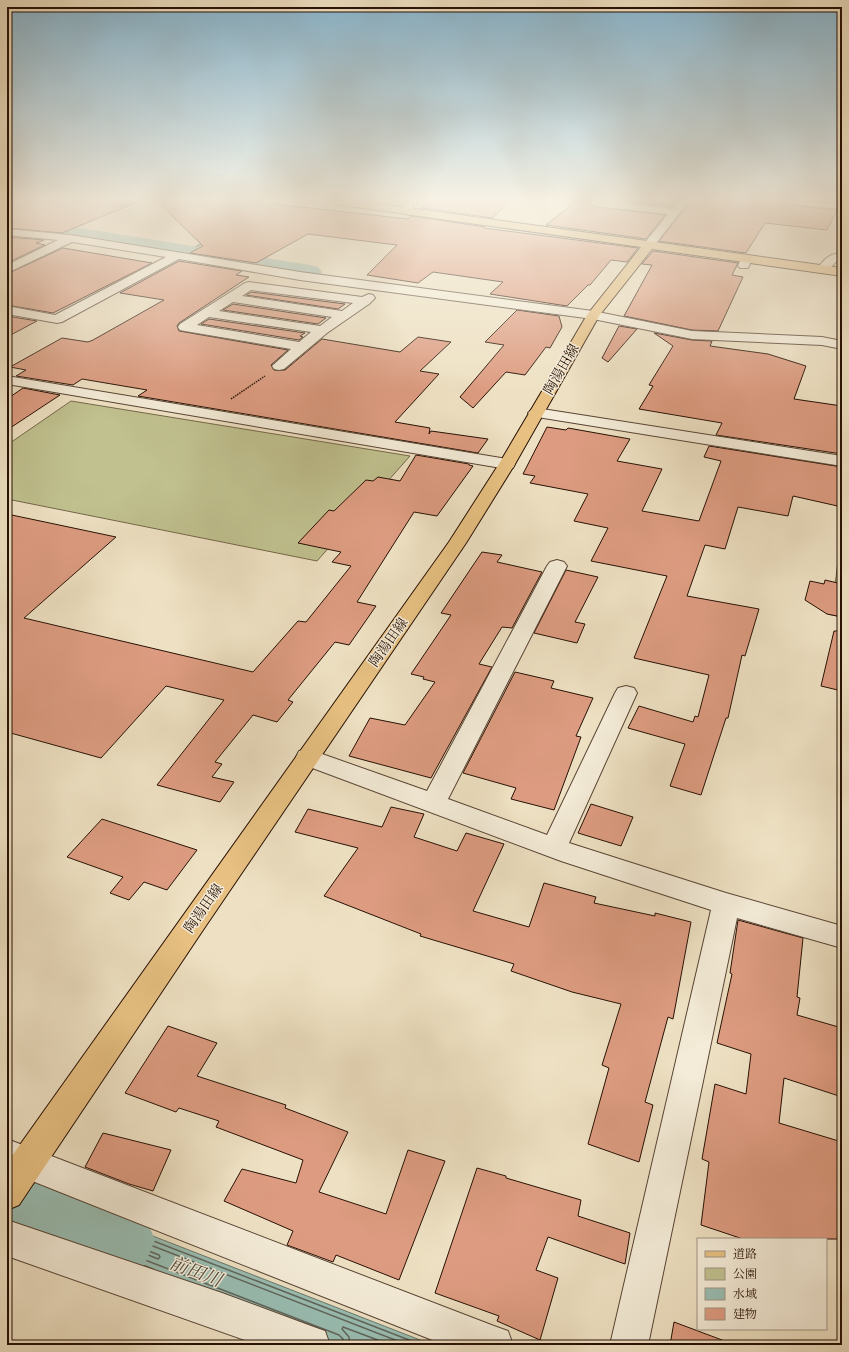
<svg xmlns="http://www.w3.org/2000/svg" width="849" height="1352" viewBox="0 0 849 1352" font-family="'EB Garamond','Noto Serif JP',serif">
  <rect width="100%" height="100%" fill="#eee1c3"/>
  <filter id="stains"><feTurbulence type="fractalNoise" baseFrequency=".005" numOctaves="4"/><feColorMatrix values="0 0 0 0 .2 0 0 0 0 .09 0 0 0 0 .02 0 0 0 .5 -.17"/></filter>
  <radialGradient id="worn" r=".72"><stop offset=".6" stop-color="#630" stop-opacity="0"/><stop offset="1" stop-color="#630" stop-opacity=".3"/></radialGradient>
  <g fill="#c0c18f" stroke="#74684a">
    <polygon points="71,401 410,456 317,561 7,499 7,445"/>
    <polygon points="840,542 842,542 842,617 827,614 836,578"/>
  </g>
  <polygon fill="#99beb3" stroke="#6b786d" points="68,1203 433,1345 340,1345 48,1232 60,1217"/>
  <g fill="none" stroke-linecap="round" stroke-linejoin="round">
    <g stroke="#60675c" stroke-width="1.5">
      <polygon points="76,1223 159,1255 160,1257 158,1259 73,1224"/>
      <polyline points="153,1269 57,1232 56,1229 71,1209 422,1345"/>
      <polyline points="344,1345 343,1339 339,1335 65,1229 64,1227 73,1215 408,1345"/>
      <polyline points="350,1345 349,1337 342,1329 343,1327 391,1345"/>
    </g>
    <g fill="#6b786d" fill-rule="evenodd">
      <polygon points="278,201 283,201 268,210 265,209"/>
      <polygon points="210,238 213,239 195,249 200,254 200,256 198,256 190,249"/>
    </g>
    <g fill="#99beb3" fill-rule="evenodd">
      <polygon points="7,220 87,229 310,265 318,267 322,272 318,277 310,279 87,243 7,234"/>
      <polygon points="7,1161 144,1214 155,1240 144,1266 118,1277 7,1233"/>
    </g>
  </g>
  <g fill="#dd9c81" stroke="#271004">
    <polygon points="7,201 137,201 137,202 62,233 7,228"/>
    <polygon points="157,201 247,201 408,219 411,216 485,227 484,228 638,248 627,262 611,260 590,285 588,285 567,306 490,294 503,282 433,272 418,283 367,275 397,245 308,234 256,263 190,253 203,246"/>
    <polygon points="431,201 509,201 493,218 422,208"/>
    <polygon points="576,201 590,201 591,206 596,207 665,215 646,239 546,225"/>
    <polygon points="624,201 641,201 673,205 671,207"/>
    <polygon points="693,201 783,201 789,205 837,210 827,230 765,223 746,253 659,241 687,206 690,206"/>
    <polygon points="7,237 44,240 36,243 45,245 7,263"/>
    <polygon points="63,248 152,263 53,313 7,305 7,274"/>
    <polygon points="653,251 738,263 732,275 743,277 718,331 692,330 624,316 652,265 642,264"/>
    <polygon points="179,261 242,271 236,275 249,277 179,323 177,326 179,331 288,350 271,365 274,370 285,370 322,339 400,352 418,337 451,342 420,371 439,374 395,422 430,428 429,434 431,431 488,439 478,453 138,396 147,390 82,379 73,385 16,376 26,370 10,367 62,338 88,342 93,340 164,300 120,293"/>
    <polygon points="251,292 345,304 338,309 246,295"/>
    <polygon points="233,304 326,318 318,324 223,310"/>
    <polygon points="517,310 559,316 562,327 550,348 546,347 525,375 506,372 473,408 460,397 504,345 485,342"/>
    <polygon points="7,316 37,321 7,337"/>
    <polygon points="209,319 305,333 300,336 303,337 299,340 201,324"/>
    <polygon points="619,326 637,329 608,362 602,358"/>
    <polygon points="654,333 692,340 712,341 710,346 768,354 806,366 794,399 842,406 842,454 716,435 722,423 639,409 653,386 649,385 673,346"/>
    <polygon points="23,388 60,395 7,430 7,399"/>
    <polygon points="547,427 566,430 568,428 630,439 617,461 662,469 642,511 699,521 721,461 704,457 709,446 842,467 842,507 793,496 788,516 738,507 725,549 705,545 687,596 759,609 745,656 742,655 728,718 726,718 701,795 670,786 685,744 628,728 639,706 693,722 695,716 698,717 709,675 634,658 667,576 591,561 608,528 574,521 588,494 530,483 535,476 523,474"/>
    <polygon points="416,455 469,464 469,465 473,466 437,516 414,512 357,602 376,606 349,645 335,642 288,700 293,702 277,722 253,715 215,762 222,764 212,777 234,782 220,802 157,785 224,700 166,686 101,758 7,732 7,514 116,537 24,618 253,672 298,621 306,622 351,566 332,562 341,552 298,543 329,510 334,511 366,480 373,481 378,477 400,481"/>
    <polygon points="482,552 502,555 497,562 542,572 512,628 502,627 479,664 492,667 431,778 349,756 370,718 405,725 435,682 423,679 424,677 411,674 451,615 441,613"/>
    <polygon points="566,570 598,577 575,622 585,624 577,643 534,633"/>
    <polygon points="825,580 842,584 842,617 827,614 805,600 810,581 824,584"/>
    <polygon points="834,631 842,631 842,691 821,686"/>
    <polygon points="515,672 554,681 551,688 593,698 576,736 581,737 554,810 511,799 516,788 463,773"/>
    <polygon points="591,804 633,817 621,846 578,833"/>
    <polygon points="391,807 424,814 414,837 457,851 466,833 504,844 473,911 529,927 544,883 596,897 594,903 655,916 655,913 691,922 673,1019 668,1017 645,1102 653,1105 639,1162 588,1144 609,1068 602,1065 621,1004 572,992 511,971 514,964 420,936 421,934 324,896 358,848 295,832 308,809 382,827"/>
    <polygon points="102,819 197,850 167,890 144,882 129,900 110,893 123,877 67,857"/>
    <polygon points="738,920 803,938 797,997 800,998 797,1015 842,1028 842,1097 784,1078 779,1123 842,1142 839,1217 842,1218 842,1239 743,1239 701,1225 709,1162 702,1159 715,1084 746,1094 751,1054 717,1043 732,974 730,973"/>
    <polygon points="168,1026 217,1043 197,1076 286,1105 285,1108 348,1132 319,1192 386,1214 408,1150 445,1161 399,1280 336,1255 333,1262 287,1245 293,1231 224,1201 242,1169 296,1183 303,1160 216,1127 219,1121 179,1108 176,1112 125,1093"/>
    <polygon points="103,1133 171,1150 153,1191 129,1184 85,1167"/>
    <polygon points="477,1168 506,1176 506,1178 581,1200 578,1216 630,1233 625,1264 548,1237 536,1270 558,1278 540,1340 497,1321 499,1316 435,1293"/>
    <polygon points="674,1322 730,1343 730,1345 670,1345"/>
  </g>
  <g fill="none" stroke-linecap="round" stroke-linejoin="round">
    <g stroke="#594434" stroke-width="2">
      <g id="minor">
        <polygon points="404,201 414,201 412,214 408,215 403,212"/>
        <polygon points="592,201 609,201 672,209 678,201 688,202 653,247 649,248 643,245 668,214 596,206 592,205 591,203"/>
        <polygon points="784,201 842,203 842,209 789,204"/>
        <polygon points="7,229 71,235 300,272 593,311 692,331 822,337 842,341 842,349 822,345 692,339 593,319 300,280 179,259 62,322 57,323 7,314 7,306 55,315 166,257 72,242 7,273 7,265 58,240 7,235"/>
        <path d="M835,254L839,255L841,257L827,271H819L817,269C821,263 828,255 835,254Z"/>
        <polygon points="746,256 750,257 752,259 748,268 740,268 738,266 742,257"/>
        <path d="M249,282L362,297L369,294L373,295L375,298L369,304L327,333L284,369L279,370L274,369L272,366L291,349L185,331L180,330L178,327L180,324L245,283ZM251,290L353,303L342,311L242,296ZM233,302L332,317L320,326L219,311ZM209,317L311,332L299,342L197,325Z"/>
        <polygon points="7,376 507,459 513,460 515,464 513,468 507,469 7,384"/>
        <polygon points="536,408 842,456 842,466 531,416 528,413 531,410"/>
        <polygon points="557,560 564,562 567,566 448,799 547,835 615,693 618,688 626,686 634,688 637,693 569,843 726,893 842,926 842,948 737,918 648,1345 610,1345 711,910 561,861 299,763 296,757 299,751 308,749 427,791 547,566 550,562"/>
        <polygon points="7,1139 494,1326 508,1331 513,1345 445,1345 7,1171"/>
        <polygon points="7,1220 222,1293 311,1326 325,1331 330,1345 259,1345 7,1256"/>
      </g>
    </g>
    <g stroke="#271004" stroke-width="2">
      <polygon id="major" points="329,201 359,201 842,268 842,276 652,249 599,316 515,464 466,543 203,930 19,1205 7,1210 7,1163 449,542 499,464 587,315 641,247 334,204"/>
    </g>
    <polyline stroke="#271004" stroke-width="1.5" stroke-dasharray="1.5 1" stroke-linecap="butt" points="231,399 265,376"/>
    <use href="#minor" fill="#f4ecd8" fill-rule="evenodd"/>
    <use href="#major" fill="#e7c082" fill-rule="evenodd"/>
  </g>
  <linearGradient id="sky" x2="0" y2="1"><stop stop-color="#88b8d3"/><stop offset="0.51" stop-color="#f7f2e4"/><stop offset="1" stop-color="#f7f2e4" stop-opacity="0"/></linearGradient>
  <rect width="849" height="391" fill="url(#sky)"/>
  <g text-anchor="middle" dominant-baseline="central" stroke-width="3" stroke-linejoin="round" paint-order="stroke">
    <g font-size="14" fill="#271004" stroke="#f4ecd8">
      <text transform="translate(561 369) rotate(-60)">陶湯田線</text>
      <text transform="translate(388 642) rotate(-55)">陶湯田線</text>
      <text transform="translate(203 908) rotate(-55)">陶湯田線</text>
    </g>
    <g font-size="18" font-style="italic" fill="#4f4d41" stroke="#f4ecd8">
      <text transform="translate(196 1271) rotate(21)">前田川</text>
    </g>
  </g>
  <rect width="849" height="1352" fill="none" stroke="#eee1c3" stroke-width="24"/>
  <rect x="8" y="8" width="833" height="1336" fill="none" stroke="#271004" stroke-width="2"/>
  <rect x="12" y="12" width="825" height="1328" fill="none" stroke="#271004"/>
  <rect x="697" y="1238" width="130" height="92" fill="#f4ecd8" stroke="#a29483"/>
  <rect x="705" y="1251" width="20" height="6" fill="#e7c082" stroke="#a29483"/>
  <text x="733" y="1258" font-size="12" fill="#271004">道路</text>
  <rect x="705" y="1268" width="20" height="12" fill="#c0c18f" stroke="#a29483"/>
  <text x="733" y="1278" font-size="12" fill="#271004">公園</text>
  <rect x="705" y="1288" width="20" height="12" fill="#99beb3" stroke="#a29483"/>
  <text x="733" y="1298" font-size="12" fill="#271004">水域</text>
  <rect x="705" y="1308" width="20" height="12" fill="#dd9c81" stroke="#a29483"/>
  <text x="733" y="1318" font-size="12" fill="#271004">建物</text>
  <rect width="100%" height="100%" filter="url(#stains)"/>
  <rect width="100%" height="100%" fill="url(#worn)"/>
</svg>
